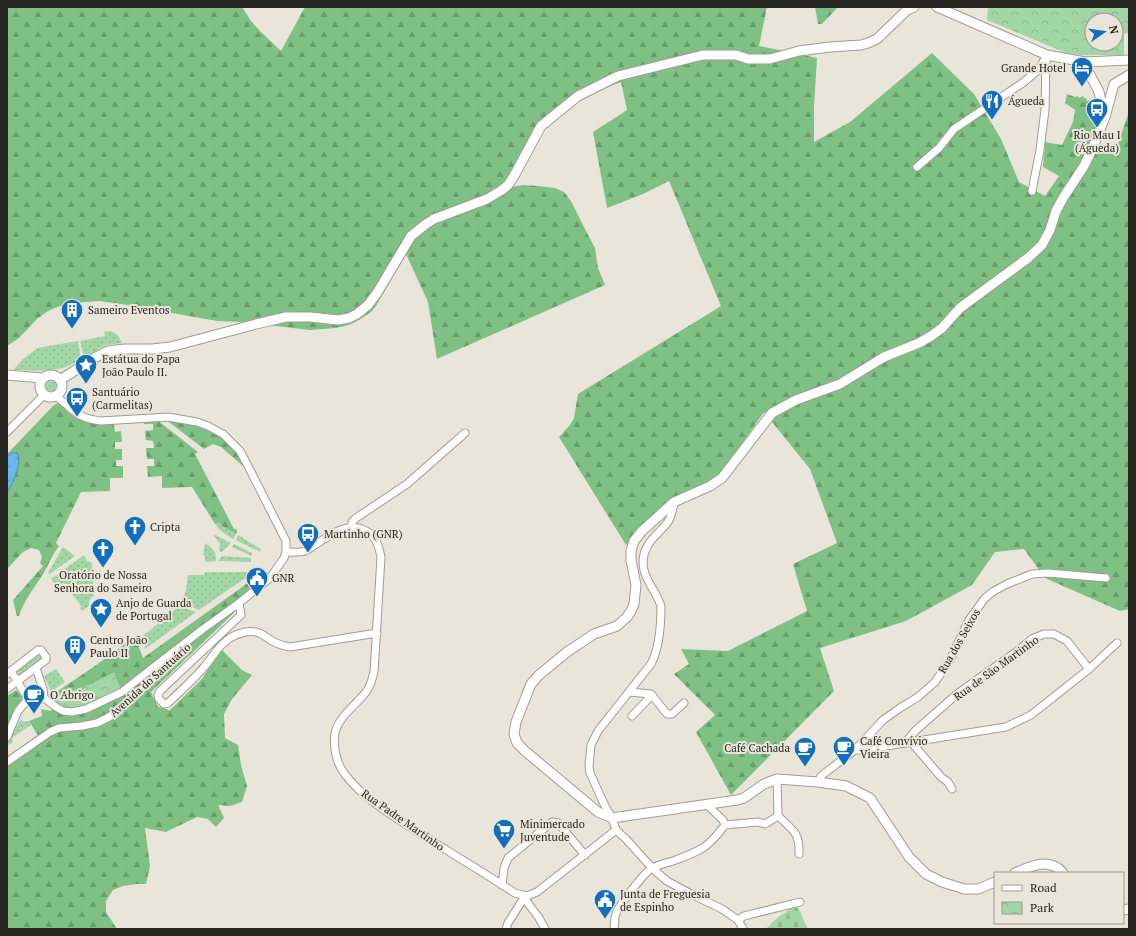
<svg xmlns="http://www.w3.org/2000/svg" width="1136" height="936" viewBox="0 0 1136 936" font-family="'PT Serif',serif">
  <defs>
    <pattern id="grass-dots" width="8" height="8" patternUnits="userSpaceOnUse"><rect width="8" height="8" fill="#a3d6a7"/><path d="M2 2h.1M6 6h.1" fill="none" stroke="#8cb88f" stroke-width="1.8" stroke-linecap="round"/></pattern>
    <pattern id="forest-firs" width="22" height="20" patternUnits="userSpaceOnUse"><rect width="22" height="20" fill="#7fc184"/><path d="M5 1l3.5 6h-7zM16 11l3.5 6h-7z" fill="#689d6c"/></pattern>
    <pattern id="cemetery-stones" width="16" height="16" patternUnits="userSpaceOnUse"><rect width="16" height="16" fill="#a3d6a7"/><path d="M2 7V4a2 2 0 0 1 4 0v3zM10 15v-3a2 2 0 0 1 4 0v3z" fill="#8cb88f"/></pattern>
    <pattern id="park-crowns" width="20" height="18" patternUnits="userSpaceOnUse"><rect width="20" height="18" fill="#a3d6a7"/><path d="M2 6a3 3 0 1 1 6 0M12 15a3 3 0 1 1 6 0" fill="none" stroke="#8cb88f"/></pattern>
    <pattern id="water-ripples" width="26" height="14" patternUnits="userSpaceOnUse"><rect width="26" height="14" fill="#6ab7ed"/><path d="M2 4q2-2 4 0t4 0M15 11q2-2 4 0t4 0" fill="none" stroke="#5795c0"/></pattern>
  </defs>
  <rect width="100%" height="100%" fill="#e9e6d9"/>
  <g fill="url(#grass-dots)">
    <path d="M109,331C116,332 120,337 122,343L106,345L84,357L80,341L105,336L104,332Z"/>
    <path d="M78,341L81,359C74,363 66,368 58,369C44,372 28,370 13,370L23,359L37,348Z"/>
    <circle cx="51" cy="386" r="5.5"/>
    <path d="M219,522L221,525L236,534L233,539C226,535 220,531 215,524Z"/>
    <path d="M213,534L231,543L222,552H220L219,550L220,544C218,540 215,539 213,534Z"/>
    <polygon points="238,535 261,549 260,552 236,540"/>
    <path d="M205,543C213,549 216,550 216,561L205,562V556L203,555Z"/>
    <polygon points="234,544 252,553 251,556 232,547"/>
    <polygon points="63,547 75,556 50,574 48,573"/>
    <path d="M84,555L87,561L92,563L94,596C89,598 89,602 89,606L84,610H81L80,608L81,606L68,588L69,586L63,583L58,587L51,579Z"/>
    <polygon points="222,556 251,558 251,562 218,561"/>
    <polygon points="205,572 251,572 251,574 199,610 182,603 186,590 188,575 204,575"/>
    <polygon points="179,606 196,612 145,649 142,637"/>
    <polygon points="37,655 39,655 42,658 41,661 21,676 19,675 17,670"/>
    <polygon points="56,669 65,682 52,691 50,690 44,676"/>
    <polygon points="21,719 23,722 29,721 31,725 12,738 13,742 8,745 7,742"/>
  </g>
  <g fill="url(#forest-firs)">
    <polygon points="7,7 242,7 251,21 260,31 281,51 305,7 767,7 759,46 817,58 814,106 814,142 850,122 932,53 974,94 1001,139 1019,182 1045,196 1059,176 1043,167 1045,142 1062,145 1073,122 1075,110 1065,103 1067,94 1075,97 1078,96 1079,98 1083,96 1084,98 1086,98 1087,101 1089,100 1090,102 1092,101 1093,104 1097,102 1099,116 1098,126 1098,146 1115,153 1129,111 1129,609 1120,611 1045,578 1024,549 995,552 972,585 906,621 820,648 834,691 731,795 696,732 715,715 674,674 689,664 681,649 728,651 807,611 793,564 837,543 810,469 764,412 721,474 715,479 666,505 626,545 559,437 570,425 574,418 578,394 721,306 669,181 643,194 607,208 593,132 627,110 621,82 596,92 573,105 546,127 511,187 523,185 538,186 555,188 564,192 571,201 585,229 595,248 598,268 605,285 437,359 428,302 406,254 376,306 371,312 359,320 349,325 336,328 310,330 242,322 217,321 127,305 99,301 73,303 60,306 48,311 37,319 19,338 7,346"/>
    <polygon points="815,7 838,7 822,24 818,24"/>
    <path d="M58,403C64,405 65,410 70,414C83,424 98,425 114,424L115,432L121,431L122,442H115V449H122V460H116V466H123V478H110V491L81,492L56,543L59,546C52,555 48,566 42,576C33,589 24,601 19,616H17L13,600L43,566L40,563L42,557L39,550L31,548L23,552L7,569V454L54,405Z"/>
    <path d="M165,419C175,421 186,422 196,424C218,430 234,446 245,465L243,466L221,447L213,444L204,449Z"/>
    <polygon points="157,420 198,452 195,454 234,529 236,529 237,531 236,534 221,525 219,522 215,524 192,487 162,488 162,476 148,477 147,466 154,466 154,459 147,459 146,448 154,448 153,441 146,440 145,431 153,430 153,424 144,424 144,421"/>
    <polygon points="256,571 265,571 268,573 265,579 237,601 234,613 151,692 158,707 167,709 169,711 202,679 221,649 242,670 252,675 232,699 224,714 225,738 238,745 241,765 247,786 242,802 230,806 218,805 224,818 216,827 208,819 197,817 166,832 145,828 150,866 146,884 136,884 123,886 113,890 106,901 106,912 117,929 7,929 7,766 42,742 29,721 42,716 41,709 51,711 54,702 52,695 92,668 134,637 136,639 143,658 256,577"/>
    <polygon points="16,690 22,696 21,701 7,726 7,696"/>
  </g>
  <path fill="url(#cemetery-stones)" d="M793,907L798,908C803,914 802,921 807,926V929H766C772,923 777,917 785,913C788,911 789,908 793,907Z"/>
  <g fill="url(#park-crowns)" fill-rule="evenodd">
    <path d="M988,7H1129V33L1124,34V55H1080L1066,53L987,20ZM1092,20H1116V44H1092Z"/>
    <polygon points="114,672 122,692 86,709 67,710 54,702 53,694 73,690 89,685"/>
  </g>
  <path fill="url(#water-ripples)" stroke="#568cb0" d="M11,453H17C23,462 13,484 7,492V457Z"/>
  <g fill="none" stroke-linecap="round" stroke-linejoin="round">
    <g stroke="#a09c91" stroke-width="9">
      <g id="minor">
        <polyline points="917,167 939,148 954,129 1024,82 1039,69 1047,55"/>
        <polyline points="1032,191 1040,150 1045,110 1046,59"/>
        <polyline points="7,432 44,395"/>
        <polyline points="352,527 352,522 356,518 407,484 465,433"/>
        <path d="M286,552C291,552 299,553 305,551C307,550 310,548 313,546C328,537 348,520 366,531C376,536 379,547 381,557L374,672C372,679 371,686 366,692C356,705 339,716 335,733C333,745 336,763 344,773C363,799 395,817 422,835C453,854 484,873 515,893L527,896L537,892L616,830"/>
        <path d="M239,603L241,615L160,691L158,695L159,699L164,704L168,703C181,691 194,679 205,666C212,658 217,648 225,642C232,635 246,630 256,632C262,633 267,638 272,641C278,644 283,646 290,647L377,633"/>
        <polyline points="36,668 43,689 44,698"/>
        <polyline points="11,671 28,699"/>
        <polyline points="7,674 38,650 41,650 46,657 46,660 7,689"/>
        <polyline points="629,692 651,694 667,714 672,714 684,703"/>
        <polyline points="632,716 652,695"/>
        <path d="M7,737L18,711L28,699L35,697L44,698L56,707L63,711L72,712L86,709L122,692L155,666L203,629L239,603L270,578L284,558L286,552V541L247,464L240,451L223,434L208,426L197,422L168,417L101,421C76,418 74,410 56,396"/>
        <polyline points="905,743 915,731 957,694 1016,652 1032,639 1044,634 1054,634 1067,641 1089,669"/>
        <polyline points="912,743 941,777 948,782 952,789"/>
        <polyline points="855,750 861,750 1006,727 1031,715 1089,669 1117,643"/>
        <polyline points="7,762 50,732 59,728 82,726 97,723 109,717 148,684 186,647"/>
        <path d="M777,779L778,816C793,830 800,833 799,854"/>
        <polyline points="818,782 821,776 855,750 883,720 900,708 918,697 935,682 950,660 969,620 985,598 994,591 1007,584 1032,574 1048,573 1106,578"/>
        <polyline points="707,805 723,820 725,825"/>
        <path d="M616,830L612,818L604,804L590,773L589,766L591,745L598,731L651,664C660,647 661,625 661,606C657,593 647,583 644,570C640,554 648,542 659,532C662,528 667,525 669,520C672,515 673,508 674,502"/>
        <polyline points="616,830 626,839 652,868 667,881 693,895 722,909 738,920 743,929"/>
        <polyline points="502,885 504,868 508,858 552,822 558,823 585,855"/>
        <polyline points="525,896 527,902 539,918 545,929"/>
        <polyline points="738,920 744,916 800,902"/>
        <polyline points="506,929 508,923 525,896"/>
        <path d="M614,929C615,924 614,918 616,914C618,906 645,872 652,868C658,865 666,863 673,861C700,851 707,849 725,825L758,822L765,824L778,816"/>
      </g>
    </g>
    <g stroke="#a09c91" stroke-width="11">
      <g id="major">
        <polyline points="937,7 1047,55 1085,62 1129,60"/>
        <path d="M1085,62C1086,71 1095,82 1099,92C1101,99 1101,107 1103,115"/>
        <polyline points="7,375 42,378"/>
        <circle cx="51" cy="386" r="11"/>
        <polyline points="60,380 96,357 108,351 125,349 152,349 170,347 256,324 286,317 310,317 338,320 349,318 357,314 368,305 377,293 411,236 426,224 434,219 487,199 502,190 508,185 514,176 541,126 578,96 618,76 703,55 736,55 748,59 770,59 799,51 830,47 861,45 868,43 877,39 907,10 914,7"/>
        <path d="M1015,873C1031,866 1050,857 1063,873"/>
        <polyline points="995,882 978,889 964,889 942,882 926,874 909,857 870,798 846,786 818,782 777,779 764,784 744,798 737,800 612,818 598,812 525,751 517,743 514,734 516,722 531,684 539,675 567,652 594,634 617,626 627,617 631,611 634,604 636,585 631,560 631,551 634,541 641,532 674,502 710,486 722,478 772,413 796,400 840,384 884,357 919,343 931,336 942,328 960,308 1028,258 1042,245 1050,230 1056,211 1063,198 1084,166 1093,147 1105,117 1114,84 1129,75"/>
        <polyline points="1123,910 1129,909"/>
      </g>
    </g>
    <use href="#minor" stroke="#fff" stroke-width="7"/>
    <use href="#major" stroke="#fff" stroke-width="9"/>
  </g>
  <defs>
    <g id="hotel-pin" transform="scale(1.15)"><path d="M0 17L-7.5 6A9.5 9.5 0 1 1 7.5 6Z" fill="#146ebb" stroke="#e9e6d9"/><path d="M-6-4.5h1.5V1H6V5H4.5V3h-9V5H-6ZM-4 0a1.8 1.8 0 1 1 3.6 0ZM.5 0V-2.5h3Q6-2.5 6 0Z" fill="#fff"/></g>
    <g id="restaurant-pin" transform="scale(1.15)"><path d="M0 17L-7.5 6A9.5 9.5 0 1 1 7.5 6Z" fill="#146ebb" stroke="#e9e6d9"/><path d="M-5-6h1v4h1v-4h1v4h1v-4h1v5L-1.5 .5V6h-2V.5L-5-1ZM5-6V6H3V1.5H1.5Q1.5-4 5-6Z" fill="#fff"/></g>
    <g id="bus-pin" transform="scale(1.15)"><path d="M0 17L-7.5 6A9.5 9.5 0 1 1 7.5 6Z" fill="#146ebb" stroke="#e9e6d9"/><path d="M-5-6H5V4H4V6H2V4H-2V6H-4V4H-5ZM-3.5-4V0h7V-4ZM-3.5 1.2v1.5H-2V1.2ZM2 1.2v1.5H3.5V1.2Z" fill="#fff"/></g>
    <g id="building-pin" transform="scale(1.15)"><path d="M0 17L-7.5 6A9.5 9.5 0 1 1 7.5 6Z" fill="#146ebb" stroke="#e9e6d9"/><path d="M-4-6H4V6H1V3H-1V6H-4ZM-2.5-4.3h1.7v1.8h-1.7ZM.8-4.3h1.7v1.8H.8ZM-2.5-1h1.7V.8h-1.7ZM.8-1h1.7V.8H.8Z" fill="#fff"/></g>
    <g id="sight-pin" transform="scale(1.15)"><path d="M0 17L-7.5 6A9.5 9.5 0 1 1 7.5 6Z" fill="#146ebb" stroke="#e9e6d9"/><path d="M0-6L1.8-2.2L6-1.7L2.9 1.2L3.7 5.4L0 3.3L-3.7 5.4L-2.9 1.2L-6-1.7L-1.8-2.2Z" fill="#fff"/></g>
    <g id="church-pin" transform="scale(1.15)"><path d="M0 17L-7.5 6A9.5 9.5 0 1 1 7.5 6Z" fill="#146ebb" stroke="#e9e6d9"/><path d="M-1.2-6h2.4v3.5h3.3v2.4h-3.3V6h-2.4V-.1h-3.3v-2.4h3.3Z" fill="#fff"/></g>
    <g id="civic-pin" transform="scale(1.15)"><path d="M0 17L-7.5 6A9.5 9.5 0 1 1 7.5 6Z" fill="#146ebb" stroke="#e9e6d9"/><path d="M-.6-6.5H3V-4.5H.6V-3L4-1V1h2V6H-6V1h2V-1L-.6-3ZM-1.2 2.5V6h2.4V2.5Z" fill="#fff"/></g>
    <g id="cafe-pin" transform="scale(1.15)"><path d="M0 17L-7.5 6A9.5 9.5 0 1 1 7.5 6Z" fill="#146ebb" stroke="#e9e6d9"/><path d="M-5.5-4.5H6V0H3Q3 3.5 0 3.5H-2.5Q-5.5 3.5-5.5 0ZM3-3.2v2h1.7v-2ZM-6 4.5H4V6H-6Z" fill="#fff"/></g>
    <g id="supermarket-pin" transform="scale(1.15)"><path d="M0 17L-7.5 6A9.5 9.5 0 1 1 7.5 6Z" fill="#146ebb" stroke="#e9e6d9"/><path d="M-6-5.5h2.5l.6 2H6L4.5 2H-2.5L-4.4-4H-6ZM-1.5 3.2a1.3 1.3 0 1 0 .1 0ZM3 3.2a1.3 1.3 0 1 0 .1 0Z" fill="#fff"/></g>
  </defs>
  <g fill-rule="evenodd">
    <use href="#hotel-pin" x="1082" y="68"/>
    <use href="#restaurant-pin" x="992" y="101"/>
    <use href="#bus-pin" x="1097" y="109"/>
    <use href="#building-pin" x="72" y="310"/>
    <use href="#sight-pin" x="86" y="365"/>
    <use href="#bus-pin" x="77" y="398"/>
    <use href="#church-pin" x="135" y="527"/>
    <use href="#bus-pin" x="308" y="534"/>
    <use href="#church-pin" x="103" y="549"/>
    <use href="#civic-pin" x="257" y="578"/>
    <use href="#sight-pin" x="101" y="609"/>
    <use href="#building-pin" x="75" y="646"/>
    <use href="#cafe-pin" x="34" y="695"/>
    <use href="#cafe-pin" x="844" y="747"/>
    <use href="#cafe-pin" x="805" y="748"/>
    <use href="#supermarket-pin" x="504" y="830"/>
    <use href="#civic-pin" x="605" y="900"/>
  </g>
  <g text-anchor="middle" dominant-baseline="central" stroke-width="4" stroke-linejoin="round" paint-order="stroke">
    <g font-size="11" fill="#272621" stroke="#e9e6d9" text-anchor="start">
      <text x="1066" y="68" text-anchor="end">Grande Hotel</text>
      <text x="1008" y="101">Águeda</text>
      <text x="1097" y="135" text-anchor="middle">Rio Mau I<tspan x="1097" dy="13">(Águeda)</tspan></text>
      <text x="88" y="310">Sameiro Eventos</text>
      <text x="102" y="359">Estátua do Papa<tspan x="102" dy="13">João Paulo II.</tspan></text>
      <text x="92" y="392">Santuário<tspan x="92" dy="13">(Carmelitas)</tspan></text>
      <text x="150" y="527">Cripta</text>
      <text x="324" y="534">Martinho (GNR)</text>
      <text x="103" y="575" text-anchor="middle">Oratório de Nossa<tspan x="103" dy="13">Senhora do Sameiro</tspan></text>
      <text x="272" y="578">GNR</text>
      <text x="116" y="603">Anjo de Guarda<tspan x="116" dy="13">de Portugal</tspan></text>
      <text x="90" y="640">Centro João<tspan x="90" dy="13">Paulo II</tspan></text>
      <text x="50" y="695">O Abrigo</text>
      <text x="860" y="741">Café Convívio<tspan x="860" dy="13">Vieira</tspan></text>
      <text x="790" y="748" text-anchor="end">Café Cachada</text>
      <text x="520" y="824">Minimercado<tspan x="520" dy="13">Juventude</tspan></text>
      <text x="620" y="894">Junta de Freguesia<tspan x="620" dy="13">de Espinho</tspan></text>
    </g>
    <g font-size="11" fill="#272621" stroke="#e9e6d9">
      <text transform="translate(959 641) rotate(-60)">Rua dos Seixos</text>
      <text transform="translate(996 668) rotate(-36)">Rua de São Martinho</text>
      <text transform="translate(150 680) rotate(-42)">Avenida do Santuário</text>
      <text transform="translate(403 820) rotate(35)">Rua Padre Martinho</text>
    </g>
  </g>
  <rect width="1136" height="936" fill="none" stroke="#272621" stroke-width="16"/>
  <rect x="994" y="872" width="130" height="52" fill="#e9e6d9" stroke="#9b998f"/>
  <rect x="1002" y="885" width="20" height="6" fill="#ffffff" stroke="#9b998f"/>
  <text x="1030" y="892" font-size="12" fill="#272621">Road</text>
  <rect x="1002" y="902" width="20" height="12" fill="url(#park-crowns)" stroke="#9b998f"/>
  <text x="1030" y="912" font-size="12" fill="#272621">Park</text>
  <g transform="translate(1104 32) rotate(77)"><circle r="19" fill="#e9e6d9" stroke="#9b998f"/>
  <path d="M0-3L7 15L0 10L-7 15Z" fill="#146ebb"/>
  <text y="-6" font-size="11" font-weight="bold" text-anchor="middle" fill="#272621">N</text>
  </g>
</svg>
